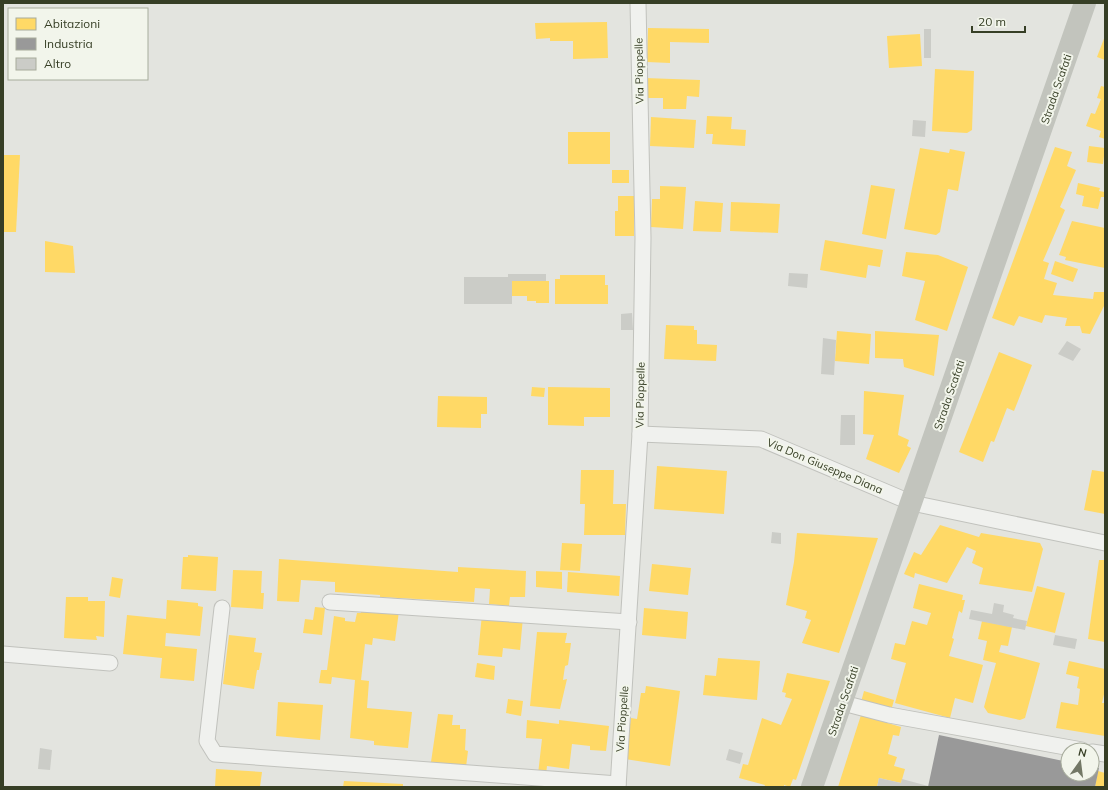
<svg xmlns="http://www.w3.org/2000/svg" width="1108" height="790" viewBox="0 0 1108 790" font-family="Mulish,sans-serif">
  <rect width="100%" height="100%" fill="#e3e4df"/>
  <g fill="#ffd966">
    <polygon points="607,22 608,58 573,59 573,41 550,41 550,38 536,39 535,23"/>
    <polygon points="648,28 709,29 709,43 670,42 670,63 647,62"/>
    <polygon points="920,34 922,66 889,68 887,36"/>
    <polygon points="1105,36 1105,60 1097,57"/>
    <polygon points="935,69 974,71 972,130 967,133 932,131"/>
    <polygon points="645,78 700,80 699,97 687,96 686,109 663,109 663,98 644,98"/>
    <polygon points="1101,86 1105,87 1105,139 1099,137 1101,131 1086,126 1091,113 1095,114 1101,99 1097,98"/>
    <polygon points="707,116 732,117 731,129 746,130 745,146 712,144 713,134 706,134"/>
    <polygon points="651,117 696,120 694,148 650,146"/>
    <rect x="568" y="132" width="42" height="32"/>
    <polygon points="1089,146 1105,148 1103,164 1087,162"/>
    <polygon points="1055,147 1072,152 1067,166 1076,170 1060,207 1065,210 1043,261 1049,263 1044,279 1057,283 1053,295 1093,299 1094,292 1105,292 1105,304 1090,334 1082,333 1080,326 1065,326 1067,318 1045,315 1042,323 1019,316 1014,326 992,318"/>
    <polygon points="920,148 949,153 950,149 965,152 958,191 948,189 940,232 936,235 904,229"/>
    <polygon points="3,155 20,155 16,232 3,232"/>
    <rect x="612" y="170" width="17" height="13"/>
    <polygon points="1078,183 1100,188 1099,191 1105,192 1105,197 1101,197 1098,209 1082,206 1084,196 1076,194"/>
    <polygon points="871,185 895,189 886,239 862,234"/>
    <polygon points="660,186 686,187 683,229 651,227 652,199 660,199"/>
    <polygon points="618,196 634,196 634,236 615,236 615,211 618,211"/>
    <polygon points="695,201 723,203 721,232 693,231"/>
    <polygon points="731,202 780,204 778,233 730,231"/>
    <polygon points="1072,221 1105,228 1105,268 1065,260 1066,257 1059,255"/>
    <polygon points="825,240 883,250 880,267 868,265 866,278 820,270"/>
    <polygon points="45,241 73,246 75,273 45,272"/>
    <polygon points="906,252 938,255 968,267 947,331 915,320 925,281 902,276"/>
    <polygon points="1055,261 1078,269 1073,282 1051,274"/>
    <polygon points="560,275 605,275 605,285 608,285 608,304 555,304 555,279 560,279"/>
    <polygon points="512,281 549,281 549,303 536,303 536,301 527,301 527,296 512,296"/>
    <polygon points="666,325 694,326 694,330 697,330 697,344 717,345 716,361 664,359"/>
    <polygon points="837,331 871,334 869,364 835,361"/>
    <polygon points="875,331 939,335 934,376 904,367 903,359 875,358"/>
    <polygon points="999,352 1032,365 1014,411 1007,408 994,442 991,441 983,462 959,452"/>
    <polygon points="532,387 545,388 544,397 531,396"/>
    <polygon points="548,387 610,388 610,417 584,417 584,426 548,425"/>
    <polygon points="864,391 904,395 898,435 909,440 907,446 911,448 899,473 866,459 874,435 863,434"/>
    <polygon points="438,396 487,397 487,414 481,414 481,428 437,427"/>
    <polygon points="657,466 727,471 724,514 654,509"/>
    <polygon points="581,470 614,470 613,504 626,504 625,535 584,535 585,504 580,504"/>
    <polygon points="1092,470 1105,472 1105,514 1084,510"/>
    <polygon points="940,525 979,537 981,533 1040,543 1043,549 1032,592 979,584 983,568 972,563 976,551 967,547 947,583 915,573 914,578 904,574 914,552 921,555"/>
    <polygon points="797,533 878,538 839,653 802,643 811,620 805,618 807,611 786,605 794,562"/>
    <polygon points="562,543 582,544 580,571 560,570"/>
    <polygon points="188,555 218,557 216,591 181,589 183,557 188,557"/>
    <polygon points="279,559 458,572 458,567 526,571 525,597 510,597 509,606 489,604 490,589 475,588 474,602 380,597 380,595 335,592 335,582 301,580 299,602 277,601"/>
    <polygon points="1099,560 1105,560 1105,642 1088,639"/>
    <polygon points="652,564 691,568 688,595 649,591"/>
    <polygon points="233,570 262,571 261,593 264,593 263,609 231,607"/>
    <polygon points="536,571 562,572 562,589 536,587"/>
    <polygon points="568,572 620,576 619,596 567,592"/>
    <polygon points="112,577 123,579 120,598 109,596"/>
    <polygon points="919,584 963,595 962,600 965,600 962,613 959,611 952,638 954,639 949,656 983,665 973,703 955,698 950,718 895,703 906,663 891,659 895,643 905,645 912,621 927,625 931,613 913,608"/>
    <polygon points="1037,586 1065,593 1055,633 1026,626"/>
    <polygon points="66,597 88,597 88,601 105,601 104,637 96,636 97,640 64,638"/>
    <polygon points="167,600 198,603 198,606 203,607 200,636 166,633 165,646 197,649 194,681 160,678 162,658 123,654 127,615 166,619"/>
    <polygon points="315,607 325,608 322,635 303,633 305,619 313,620"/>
    <polygon points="362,607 399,611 395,641 373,638 372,645 365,644 361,680 369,681 367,708 412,712 408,748 374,745 374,741 350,738 355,680 332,677 331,684 319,683 321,670 327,670 334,616 345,618 345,621 355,622 357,613 361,613"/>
    <polygon points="644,608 688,612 686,639 642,635"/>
    <polygon points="482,614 523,617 520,650 503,648 502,657 478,655"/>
    <polygon points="982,621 1012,627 1008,646 1001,645 999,652 1040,663 1025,718 1020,720 988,713 984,707 996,663 983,660 987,641 978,639"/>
    <polygon points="537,632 567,633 565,643 571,643 568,665 565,666 563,680 567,679 560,709 530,706"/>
    <polygon points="229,635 256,638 254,652 262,653 259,670 257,670 254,689 223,684"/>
    <polygon points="718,658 760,661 757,700 703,695 705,675 716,676"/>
    <polygon points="1069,661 1105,669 1105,690 1102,703 1105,703 1105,736 1056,728 1061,702 1078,705 1080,689 1077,688 1079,677 1066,674"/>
    <polygon points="477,663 495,666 494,680 475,677"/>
    <polygon points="787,673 830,681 796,780 793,779 790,787 784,785 784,787 764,787 765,785 739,778 743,764 748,765 762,718 781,725 792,699 785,697 786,693 782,692"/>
    <polygon points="646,686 680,691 670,766 625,759 631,718 637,719 641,693 645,693"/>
    <polygon points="864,691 894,700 891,711 861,702"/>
    <polygon points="508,699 523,701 521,716 506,713"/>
    <polygon points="278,702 323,705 320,740 276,736"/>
    <polygon points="438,714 453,715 452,725 460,725 460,729 466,729 465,750 468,751 466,767 431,762"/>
    <polygon points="861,715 901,727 899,736 893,735 888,754 897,757 894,766 905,769 901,783 879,778 877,787 838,787"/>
    <polygon points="527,720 559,724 559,720 609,726 606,751 590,750 590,746 572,744 569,769 547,766 546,775 538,774 542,739 526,738"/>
    <polygon points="216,769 262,772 260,787 215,787"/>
    <polygon points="1098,771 1105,773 1105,787 1095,787"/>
    <polygon points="344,781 403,784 403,787 343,787"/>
  </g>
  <polygon fill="#999" points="939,735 1068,762 1068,774 1092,774 1092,767 1099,768 1095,787 928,787"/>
  <g fill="#cbccc7">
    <rect x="924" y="29" width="7" height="29"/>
    <polygon points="913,120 926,121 925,137 912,136"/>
    <polygon points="789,273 808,274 807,288 788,286"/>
    <polygon points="508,274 546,274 546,281 512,281 512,304 464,304 464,277 508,277"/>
    <polygon points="632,313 633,330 621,330 621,314"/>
    <polygon points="823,338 836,340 834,375 821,374"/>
    <polygon points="1067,341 1081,349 1073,361 1058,354"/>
    <polygon points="841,415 855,415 855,445 840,445"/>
    <polygon points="772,532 781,533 781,544 771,543"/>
    <polygon points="994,603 1004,605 1003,612 1014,615 1013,618 1027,621 1025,630 969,619 971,610 992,614"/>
    <polygon points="1055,635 1077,639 1075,649 1053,645"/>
    <polygon points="40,748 52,750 50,770 38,769"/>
    <polygon points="729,749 743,753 740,764 726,760"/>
    <polygon points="879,778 901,783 902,779 928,786 928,787 877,787"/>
  </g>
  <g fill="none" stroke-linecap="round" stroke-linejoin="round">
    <g stroke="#c1c2bd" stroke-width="17">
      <g id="street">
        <polyline points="640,434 761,439 912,503 1105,543"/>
        <polyline points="330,602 629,622"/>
        <polyline points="222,608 207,741 215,754 618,784"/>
        <polyline points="3,654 110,663"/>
        <polyline points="843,703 889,715 1082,750"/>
        <polyline points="1092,752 1105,754"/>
        <polyline points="618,787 640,434 643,238 638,3"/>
      </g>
    </g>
    <use href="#street" stroke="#f0f1ee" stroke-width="15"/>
    <polyline stroke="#c2c4bd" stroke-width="22" points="812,787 1085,3"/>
  </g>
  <g text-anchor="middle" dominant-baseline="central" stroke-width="4" stroke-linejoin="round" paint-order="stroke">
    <g font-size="11" fill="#363e25" stroke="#f2f5eb">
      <text transform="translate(639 71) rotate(-91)">Via Pioppelle</text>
      <text transform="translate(1056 89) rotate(-71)">Strada Scafati</text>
      <text transform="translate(640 395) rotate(-89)">Via Pioppelle</text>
      <text transform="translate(949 395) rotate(-71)">Strada Scafati</text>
      <text transform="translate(825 466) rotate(23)">Via Don Giuseppe Diana</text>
      <text transform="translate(843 701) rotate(-71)">Strada Scafati</text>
      <text transform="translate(622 719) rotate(-86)">Via Pioppelle</text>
    </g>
  </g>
  <rect width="1108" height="790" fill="none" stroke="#363e25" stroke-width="8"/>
  <rect x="8" y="8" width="140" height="72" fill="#f2f5eb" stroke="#a7ac9c"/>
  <rect x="16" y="18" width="20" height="12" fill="#ffd966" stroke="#a7ac9c"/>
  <text x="44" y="28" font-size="12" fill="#363e25">Abitazioni</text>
  <rect x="16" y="38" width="20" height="12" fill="#999999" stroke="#a7ac9c"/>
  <text x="44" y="48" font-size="12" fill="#363e25">Industria</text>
  <rect x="16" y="58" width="20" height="12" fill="#cbccc7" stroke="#a7ac9c"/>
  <text x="44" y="68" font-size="12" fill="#363e25">Altro</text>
  <g transform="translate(1080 762) rotate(14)"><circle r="19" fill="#f2f5eb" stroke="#a7ac9c"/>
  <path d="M0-3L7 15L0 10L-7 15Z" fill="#737866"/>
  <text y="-6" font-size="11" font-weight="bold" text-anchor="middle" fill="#363e25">N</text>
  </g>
  <path d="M972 26v6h53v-6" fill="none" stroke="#363e25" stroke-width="2"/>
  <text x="978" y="26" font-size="12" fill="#363e25" stroke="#f2f5eb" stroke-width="3" paint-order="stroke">20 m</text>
</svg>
